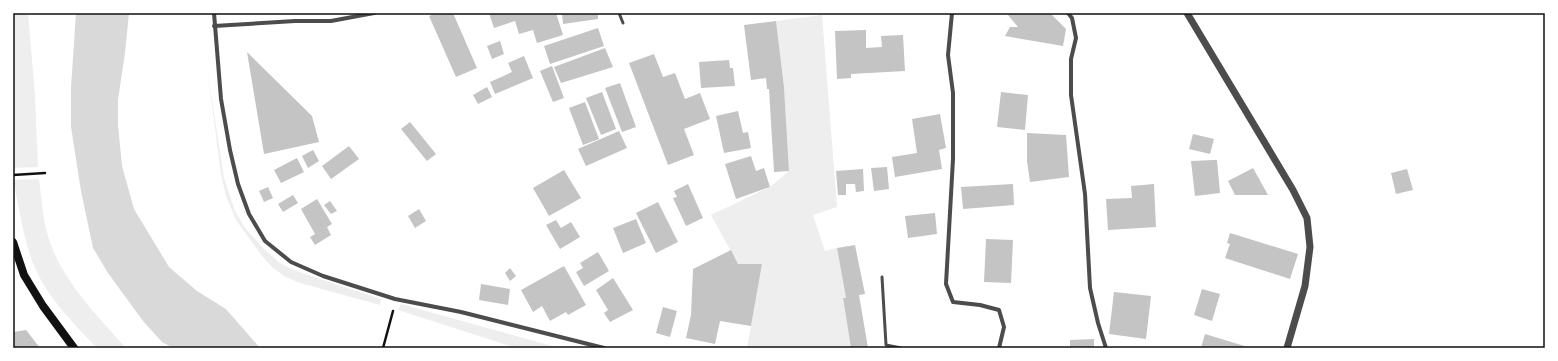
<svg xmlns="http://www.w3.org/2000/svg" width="1558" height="361" viewBox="0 0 1558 361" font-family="Literata,serif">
  <rect width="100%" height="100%" fill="#fff"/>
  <g fill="#eee">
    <polygon points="13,13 28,13 35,95 38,167 13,168"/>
    <polygon points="822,15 837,207 813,215 825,251 837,248 846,298 843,298 851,348 747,348 762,264 738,264 711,215 770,187 789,171 784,87 776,21"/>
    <polygon points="207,67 224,178 235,211 245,228 264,249 280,263 296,271 381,299 380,305 300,283 284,276 272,267 262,256 236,220 226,196 221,174"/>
    <path d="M39,179C42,201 43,225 51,245C64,282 100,319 126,348H97C77,327 50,300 38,274C24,247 20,210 13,180Z"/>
    <polygon points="401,304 559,348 516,348 398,310"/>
  </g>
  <polygon fill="#d9d9d9" points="76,13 129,13 125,53 118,100 118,125 122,166 134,209 169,267 197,291 226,309 260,348 173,348 162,342 143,321 108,273 93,248 81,191 71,127 71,87"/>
  <g fill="#c4c4c4">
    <polygon points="437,13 453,13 477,68 456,77 429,16"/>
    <polygon points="489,13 556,13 563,35 537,43 533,30 519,34 515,21 494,28"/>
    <polygon points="562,13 598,13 598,19 563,24"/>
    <polygon points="1010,13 1050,13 1066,29 1063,46 1005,36 1010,27 1018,27 1008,15"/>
    <polygon points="776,21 784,87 789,171 774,172 769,89 767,89 766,78 751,80 744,25"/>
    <polygon points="598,28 604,46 550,64 544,46"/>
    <polygon points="866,30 866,48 882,47 881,36 903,35 905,71 851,74 851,78 837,79 835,31"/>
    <polygon points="500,41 504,54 492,59 487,46"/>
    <polygon points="605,48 613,67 561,83 554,67"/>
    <polygon points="247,52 312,116 319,142 264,154"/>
    <polygon points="654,54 663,77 675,73 685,99 700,93 710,119 684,129 694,155 668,165 629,63"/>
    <polygon points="524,56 533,78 495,94 490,82 512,72 508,63"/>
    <polygon points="729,60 730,68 733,68 735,86 701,88 699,62"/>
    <polygon points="552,66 564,98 553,102 540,71"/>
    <polygon points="620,83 636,127 622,132 605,88"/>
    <polygon points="487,87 492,97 478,104 473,95"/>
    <polygon points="602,92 616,129 601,135 586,98"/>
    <polygon points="1001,92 1028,95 1025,130 997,127"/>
    <polygon points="585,102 599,139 583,145 569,108"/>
    <polygon points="738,111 743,133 748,132 751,148 724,153 716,116"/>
    <polygon points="940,114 946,148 939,150 942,169 895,177 892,157 917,153 912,119"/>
    <polygon points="410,122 436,154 427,161 401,129"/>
    <polygon points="619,131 627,148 586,166 578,149"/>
    <polygon points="1027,133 1066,135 1069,177 1030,182 1027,161"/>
    <polygon points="1193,134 1214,139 1210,154 1189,149"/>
    <polygon points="349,146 359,159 331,179 322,166"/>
    <polygon points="313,150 319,161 308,168 302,156"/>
    <polygon points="751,156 756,171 764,168 770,187 736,199 725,164"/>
    <polygon points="297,158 304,172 281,183 274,170"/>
    <polygon points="1213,160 1217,160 1220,193 1195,196 1191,161"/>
    <polygon points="887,167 889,189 874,191 871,168"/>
    <polygon points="1253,168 1268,195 1235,195 1228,181"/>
    <polygon points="863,169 864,191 856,192 855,184 846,184 846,195 838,195 836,171"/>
    <polygon points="1407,169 1413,190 1396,194 1391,173"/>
    <polygon points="564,170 581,198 549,216 533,188"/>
    <polygon points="688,184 703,218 686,226 673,198 677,197 674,191"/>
    <polygon points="1013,184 1014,205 963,209 961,187"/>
    <polygon points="1154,184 1156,227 1108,230 1106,199 1132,198 1131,186"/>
    <polygon points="268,187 273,198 264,202 259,191"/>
    <polygon points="293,195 298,203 283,212 278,204"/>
    <polygon points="317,199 332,224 327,227 331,235 315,245 310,237 315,234 301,209"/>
    <polygon points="330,201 337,211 331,214 324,205"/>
    <polygon points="658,202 678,242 656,253 636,213"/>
    <polygon points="419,209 426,221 415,228 408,216"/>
    <polygon points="935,213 937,234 908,238 905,216"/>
    <polygon points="636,219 646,243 623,253 613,228"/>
    <polygon points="556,220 561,228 571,222 580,237 560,249 546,225"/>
    <polygon points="1230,233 1298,254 1290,279 1225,258 1230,244 1227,243"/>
    <polygon points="986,239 1013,240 1011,283 984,282"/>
    <polygon points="855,245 865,294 859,295 868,348 851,348 843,298 846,298 837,248"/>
    <polygon points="731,250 738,264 762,264 751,326 720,321 715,344 686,338 691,315 693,269"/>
    <polygon points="598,252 609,271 584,286 576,272 583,268 580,263"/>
    <polygon points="564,266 586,305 568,315 566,312 550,321 542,306 533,312 521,290"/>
    <polygon points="510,268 516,276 510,281 505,273"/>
    <polygon points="613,278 633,310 610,322 604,313 608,310 596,290"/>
    <polygon points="481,284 510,289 508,305 479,300"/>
    <polygon points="1202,289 1220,294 1212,321 1194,315"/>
    <polygon points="1114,292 1151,296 1146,339 1109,334"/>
    <polygon points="663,307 677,311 670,337 656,333"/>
    <polygon points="26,330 40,348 16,348 13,345 13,332"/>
    <polygon points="1205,334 1251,348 1201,348"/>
    <polygon points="1094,339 1094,348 1070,348 1070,340"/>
  </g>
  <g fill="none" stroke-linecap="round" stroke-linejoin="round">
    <g stroke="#111" stroke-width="2.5">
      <polyline points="13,175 45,173"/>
      <polyline points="383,348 393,311"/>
    </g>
    <g stroke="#4c4c4c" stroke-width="3">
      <polyline points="619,13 623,23"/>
      <polyline points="882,277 886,345 901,348"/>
    </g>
    <g stroke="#4c4c4c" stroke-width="4">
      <polyline points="214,13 221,99 230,150 238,184 249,214 265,241 291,262 323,276 395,299 461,312 604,348"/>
      <polyline points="952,13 948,55 953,93 953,159 946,284 953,302 980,305 999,310 1004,327 999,348"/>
      <polyline points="1068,13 1072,18 1076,38 1071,59 1071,95 1085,194 1090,288 1098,323 1106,348"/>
      <polyline points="214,26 295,21 331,21 374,13"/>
    </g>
    <polyline stroke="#4c4c4c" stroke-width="7" points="1187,13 1293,190 1307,218 1310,247 1305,286 1287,348"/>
    <polyline stroke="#111" stroke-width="8" points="13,242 24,275 43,306 74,348"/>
  </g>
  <rect width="1558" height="361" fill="none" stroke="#ffffff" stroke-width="28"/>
  <rect x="14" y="14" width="1530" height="333" fill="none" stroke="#111" stroke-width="1.5"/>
</svg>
